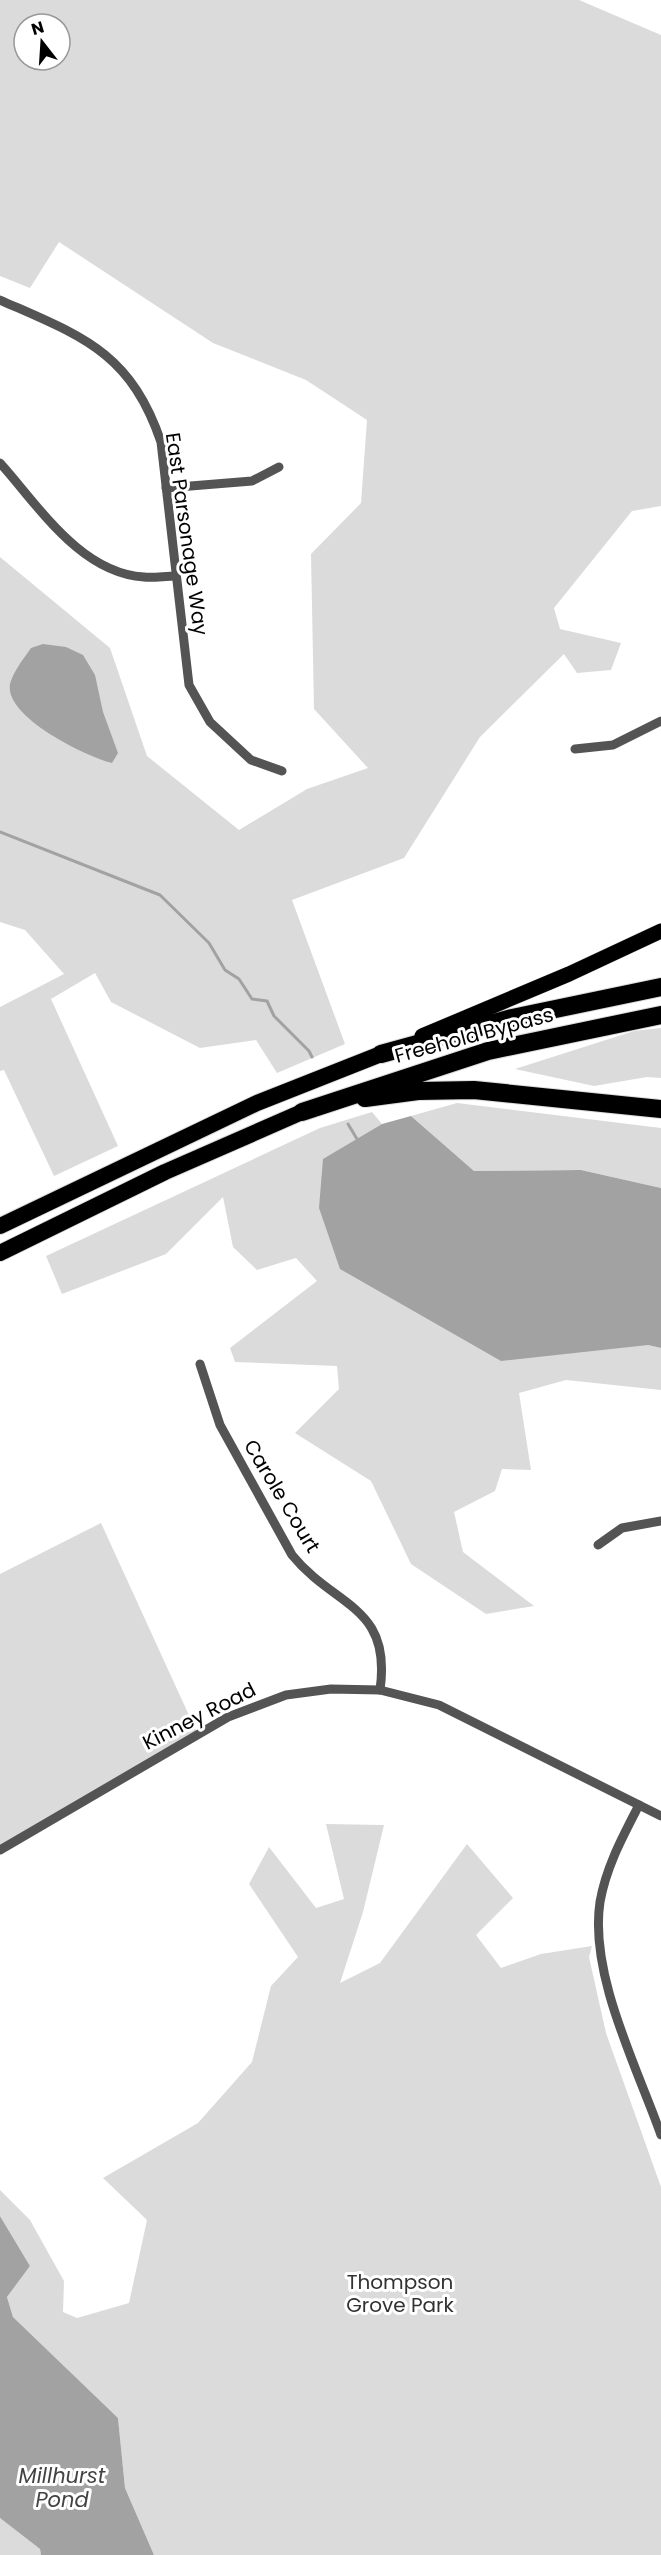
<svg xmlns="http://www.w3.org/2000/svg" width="661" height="2555" viewBox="0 0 661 2555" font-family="Poppins,sans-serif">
  <rect width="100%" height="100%" fill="#fff"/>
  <g fill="#dbdbdb" fill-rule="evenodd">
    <path d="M0,0H579L661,35V506L632,511L554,608L560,629L621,643L611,670L577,673L564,654L480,737L404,858L292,900L345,1044L277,1073L256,1040L200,1048L111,1002L95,973L51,999L118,1146L54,1176L4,1070L0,1071V1007L64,974L25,930L0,922V557L110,648L147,756L239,830L307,789L368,768L314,709L311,554L361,503L367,420L306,380L213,343L59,242L30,288L0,276ZM24,24H60V60H24Z"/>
    <polygon points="661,1028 661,1078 647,1077 594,1086 515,1069 634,1031"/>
    <polygon points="457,1103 661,1128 661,1188 581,1170 474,1171 411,1116"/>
    <polygon points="372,1112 382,1124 323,1160 648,1345 661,1348 661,1390 566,1380 519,1393 531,1470 502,1469 495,1491 454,1512 463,1552 534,1606 486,1614 411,1564 371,1481 295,1433 339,1389 337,1366 235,1362 230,1348 317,1281 296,1258 257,1270 233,1247 223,1197 166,1254 62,1294 46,1256 320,1128"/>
    <polygon points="101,1523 198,1735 0,1850 0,1574"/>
    <polygon points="326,1824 384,1825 363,1912 340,1983 380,1963 467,1844 513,1898 476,1935 501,1968 541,1954 592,1946 589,1957 606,2033 661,2187 661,2555 154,2555 125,2488 118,2418 13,2317 7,2297 30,2266 0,2216 0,2190 30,2220 64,2281 63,2312 77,2318 129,2303 147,2220 103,2178 198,2123 252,2062 271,1986 298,1957 249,1884 269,1847 316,1908 344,1899"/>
    <polygon points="0,2518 40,2549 41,2555 0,2555"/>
  </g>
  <g fill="#a2a2a2">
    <path d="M43,644L66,647L83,655L95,675L103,712L118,753L112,763C87,757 4,717 10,684C13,672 24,658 31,648Z"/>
    <polygon points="411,1116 474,1171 581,1170 661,1188 661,1348 648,1345 501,1361 340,1269 319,1208 323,1159 382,1124"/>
    <polygon points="0,2216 30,2266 7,2297 13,2317 118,2418 125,2488 154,2555 41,2555 40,2549 0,2518"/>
  </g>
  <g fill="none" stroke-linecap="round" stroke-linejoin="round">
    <g stroke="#a2a2a2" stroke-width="3">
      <polyline points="0,832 160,895 209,943 225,970 239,979 252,999 267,1001 274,1016 309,1051 312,1057"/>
      <polyline points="348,1124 357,1139"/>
    </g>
    <g stroke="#dbdbdb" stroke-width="16">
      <polyline id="primary" points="422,1036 569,974 661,931"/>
    </g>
    <g stroke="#dbdbdb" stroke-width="18">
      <g id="trunk">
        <polyline points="0,1226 257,1103 381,1054"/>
        <polyline points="0,1253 165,1172 302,1112"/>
      </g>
    </g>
    <g stroke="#dbdbdb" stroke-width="20">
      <g id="motorway">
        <polyline points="381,1054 512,1018 661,987"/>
        <polyline points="365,1098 418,1091 474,1090 661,1109"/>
        <polyline points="302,1112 488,1051 661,1015"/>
      </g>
    </g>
    <g stroke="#545454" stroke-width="9">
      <path d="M0,300C81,336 130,351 161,442L189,685L210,722L251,760L282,771"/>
      <path d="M0,463C38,505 80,573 144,577C154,578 165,576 176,576"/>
      <polyline points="166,488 252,481 279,467"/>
      <polyline points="575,749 613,745 661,721"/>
      <path d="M200,1364L220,1425L292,1555C335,1608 392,1605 380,1690"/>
      <polyline points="598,1545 622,1528 661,1521"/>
      <path d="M639,1805C623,1836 606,1867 600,1902C589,1974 637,2067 661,2135"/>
      <polyline points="0,1850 228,1717 286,1695 331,1689 380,1690 439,1705 661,1816"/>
    </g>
    <use href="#primary" stroke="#000" stroke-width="15"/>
    <use href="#trunk" stroke="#000" stroke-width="16"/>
    <use href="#motorway" stroke="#000" stroke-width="18"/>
  </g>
  <g text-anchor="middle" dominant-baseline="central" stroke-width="6" stroke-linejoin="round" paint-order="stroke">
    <g font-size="20" fill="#000" stroke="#fff">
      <text transform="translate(187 534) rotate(82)">East Parsonage Way</text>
      <text transform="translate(474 1035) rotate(-15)">Freehold Bypass</text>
      <text transform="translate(282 1496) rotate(59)">Carole Court</text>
      <text transform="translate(199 1716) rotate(-27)">Kinney Road</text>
    </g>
    <g font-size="20" fill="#323232" stroke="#fff">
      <text x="400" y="2282">Thompson<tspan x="400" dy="23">Grove Park</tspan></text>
    </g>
    <g font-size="21" font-style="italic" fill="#434343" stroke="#fff">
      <text x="62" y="2475">Millhurst<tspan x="62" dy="24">Pond</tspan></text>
    </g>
  </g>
  <g transform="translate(42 42) rotate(343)"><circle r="28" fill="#ffffff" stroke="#999999" stroke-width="1.5"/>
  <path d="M0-4.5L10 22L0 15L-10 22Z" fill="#000000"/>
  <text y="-9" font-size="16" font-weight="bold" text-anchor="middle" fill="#000000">N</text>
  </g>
</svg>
